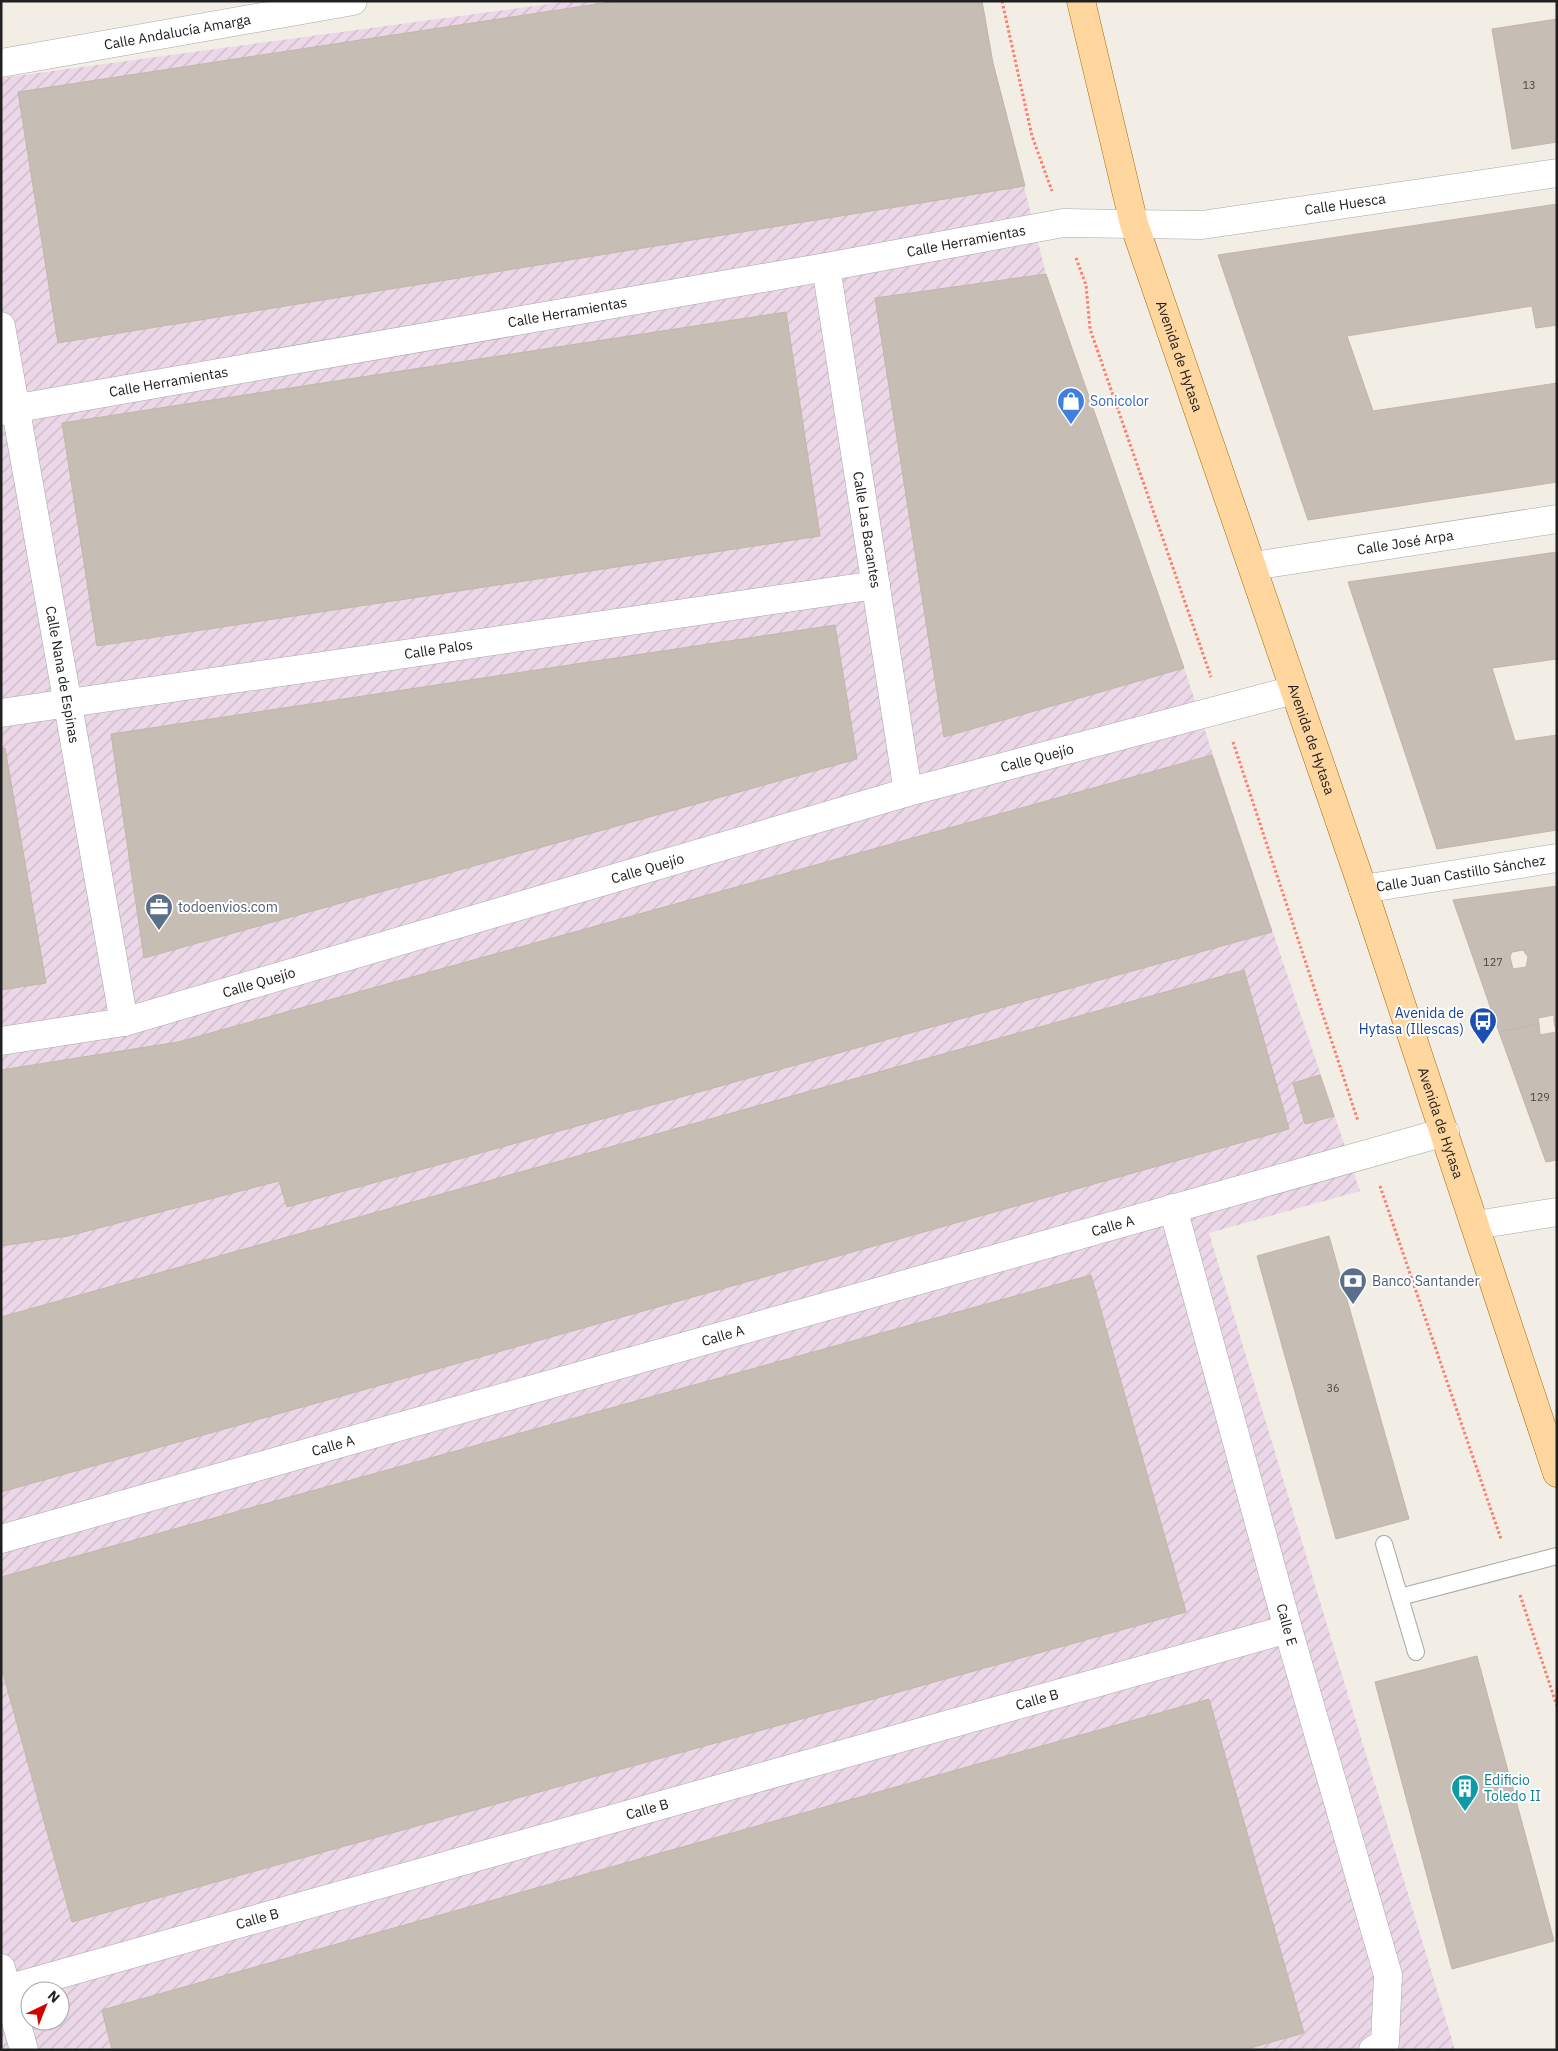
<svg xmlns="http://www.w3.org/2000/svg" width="1558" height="2051" viewBox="0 0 1558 2051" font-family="'IBM Plex Sans',sans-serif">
  <defs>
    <pattern id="industrial-furrows" width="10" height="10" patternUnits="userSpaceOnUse" patternTransform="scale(1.25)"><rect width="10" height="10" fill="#ebd7e7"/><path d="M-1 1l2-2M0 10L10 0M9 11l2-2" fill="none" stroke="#c9b8c6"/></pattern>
  </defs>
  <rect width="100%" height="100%" fill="#f2eee6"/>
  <path fill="url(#industrial-furrows)" fill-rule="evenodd" d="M571,1H982L993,63L1046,274L1184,668L1360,1191L1209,1233L1455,2050H1V78ZM30,1991H60V2021H30Z"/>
  <g fill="#c6bdb5" stroke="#c5b4a7" fill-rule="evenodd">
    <polygon points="617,1 982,1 993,63 1025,186 58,343 18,92"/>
    <polygon points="1557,19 1557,142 1512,149 1492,29"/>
    <polygon points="1557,204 1557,325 1536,328 1532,306 1347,336 1373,411 1557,383 1557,482 1308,520 1218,255"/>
    <polygon points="1046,274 1184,668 944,737 875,298"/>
    <polygon points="786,312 820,536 97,646 62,423"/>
    <polygon points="1557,552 1557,659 1492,668 1515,741 1557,735 1557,830 1437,849 1348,582"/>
    <polygon points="835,625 857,759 144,958 111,734"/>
    <polygon points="5,748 46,983 1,990 1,749"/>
    <polygon points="1212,755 1272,932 287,1207 279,1181 68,1236 1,1246 1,1070 178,1042"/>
    <path d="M1557,886V1021H1554V1015L1538,1018L1539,1024L1499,1032L1453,900ZM1523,950L1528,957L1526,967L1513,969L1510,957L1512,952Z"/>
    <polygon points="1244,970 1289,1129 1,1492 1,1317"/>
    <polygon points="1554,1021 1557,1021 1557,1160 1546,1162 1499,1032 1539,1024 1540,1035 1556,1032"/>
    <polygon points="1320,1075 1334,1116 1305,1124 1293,1083"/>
    <polygon points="1329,1236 1409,1519 1336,1539 1257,1256"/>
    <polygon points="1091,1275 1186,1612 72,1922 1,1666 1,1577"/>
    <polygon points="1477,1656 1554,1941 1452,1969 1375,1682"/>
    <polygon points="1209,1699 1304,2033 1243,2050 112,2050 102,2010"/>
  </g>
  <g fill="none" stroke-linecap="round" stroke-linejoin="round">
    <g stroke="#a7a7a7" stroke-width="18">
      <g id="lane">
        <polyline points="1384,1544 1416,1652"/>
        <polyline points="1400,1597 1557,1556"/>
      </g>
    </g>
    <g stroke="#a7a7a7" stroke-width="29">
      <g id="street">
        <path id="s1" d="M1,63L353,1"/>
        <path id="s2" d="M826,267L908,792"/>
        <path id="s3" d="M1,326L124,1022"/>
        <path id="s4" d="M1,411L826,267L1063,223L1202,225L1557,173"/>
        <path id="s5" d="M1253,566L1557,519"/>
        <path id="s6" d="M1,713L876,585"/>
        <path id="s7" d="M1363,889L1557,858"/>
        <path id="s8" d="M1,1041L124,1022L908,792L1294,690"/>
        <path id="s9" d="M1173,1208L1288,1629L1388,1975L1385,2043L1373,2050"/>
        <polyline points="1476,1225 1557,1212"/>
        <path id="s10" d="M1,1539L1445,1132"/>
        <polyline points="1,1968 24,2050"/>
        <path id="s11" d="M7,1989L1288,1629"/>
      </g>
    </g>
    <g stroke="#9d6b00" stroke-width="29">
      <g id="primary">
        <path id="s12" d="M1081,1L1134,224L1363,889L1557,1473"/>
      </g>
    </g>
    <g stroke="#ff7b6a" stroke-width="3" stroke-dasharray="2.5 2.5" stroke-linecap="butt">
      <polyline points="1002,1 1032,136 1052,191"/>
      <polyline points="1076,258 1086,285 1090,329 1211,677"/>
      <polyline points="1233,742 1358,1121"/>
      <polyline points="1380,1186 1501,1539"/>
      <polyline points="1520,1595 1557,1706"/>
    </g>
    <use href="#lane" stroke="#fff" stroke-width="16"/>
    <use href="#street" stroke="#fff" stroke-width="28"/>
    <use href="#primary" stroke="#ffd69e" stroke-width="28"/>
  </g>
  <defs>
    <g id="shop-pin" transform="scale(1.4375)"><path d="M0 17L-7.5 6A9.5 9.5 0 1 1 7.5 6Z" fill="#3f7fe0" stroke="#fff"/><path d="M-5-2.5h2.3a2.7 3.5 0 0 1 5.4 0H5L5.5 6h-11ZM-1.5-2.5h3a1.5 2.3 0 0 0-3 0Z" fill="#fff"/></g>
    <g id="office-pin" transform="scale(1.4375)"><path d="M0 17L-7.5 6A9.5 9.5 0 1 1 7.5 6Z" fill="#5c6f8a" stroke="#fff"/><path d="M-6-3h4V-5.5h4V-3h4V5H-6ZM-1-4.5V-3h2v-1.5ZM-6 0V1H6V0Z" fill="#fff"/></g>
    <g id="bus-pin" transform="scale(1.4375)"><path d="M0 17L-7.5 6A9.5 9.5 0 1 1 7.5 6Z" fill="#1a4fb4" stroke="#fff"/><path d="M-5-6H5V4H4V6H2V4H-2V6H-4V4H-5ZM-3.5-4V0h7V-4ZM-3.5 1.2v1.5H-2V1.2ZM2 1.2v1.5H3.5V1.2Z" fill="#fff"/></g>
    <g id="bank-pin" transform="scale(1.4375)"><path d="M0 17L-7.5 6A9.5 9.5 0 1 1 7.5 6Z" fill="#5c6f8a" stroke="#fff"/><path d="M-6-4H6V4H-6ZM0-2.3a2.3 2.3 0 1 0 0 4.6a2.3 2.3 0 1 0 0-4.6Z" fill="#fff"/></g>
    <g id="building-pin" transform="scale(1.4375)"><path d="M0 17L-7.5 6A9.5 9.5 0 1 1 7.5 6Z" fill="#0f9aa8" stroke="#fff"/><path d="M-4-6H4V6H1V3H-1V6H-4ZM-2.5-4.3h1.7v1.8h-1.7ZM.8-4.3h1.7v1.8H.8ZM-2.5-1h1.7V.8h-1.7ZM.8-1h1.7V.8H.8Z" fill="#fff"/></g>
  </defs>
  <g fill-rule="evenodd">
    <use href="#shop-pin" x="1071" y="401"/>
    <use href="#office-pin" x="159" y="907"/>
    <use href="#bus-pin" x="1483" y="1021"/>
    <use href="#bank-pin" x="1353" y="1281"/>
    <use href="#building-pin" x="1465" y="1788"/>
  </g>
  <g text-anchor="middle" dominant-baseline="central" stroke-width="4" stroke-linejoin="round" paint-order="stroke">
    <g font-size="11" fill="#4a4745">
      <text x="1529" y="85">13</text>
      <text x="1493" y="962">127</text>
      <text x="1540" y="1097">129</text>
      <text x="1333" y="1388">36</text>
    </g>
    <g font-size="14" fill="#202020" stroke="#fff">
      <text stroke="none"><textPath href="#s1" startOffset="179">Calle Andalucía Amarga</textPath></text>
      <text stroke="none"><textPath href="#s4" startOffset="1362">Calle Huesca</textPath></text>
      <text stroke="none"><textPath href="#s4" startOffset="980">Calle Herramientas</textPath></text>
      <text stroke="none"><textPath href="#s4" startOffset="575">Calle Herramientas</textPath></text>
      <text stroke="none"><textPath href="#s12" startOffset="369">Avenida de Hytasa</textPath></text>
      <text stroke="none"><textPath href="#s4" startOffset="170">Calle Herramientas</textPath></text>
      <text stroke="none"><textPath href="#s2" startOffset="266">Calle Las Bacantes</textPath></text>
      <text stroke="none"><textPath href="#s5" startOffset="154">Calle José Arpa</textPath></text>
      <text stroke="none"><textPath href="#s6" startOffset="442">Calle Palos</textPath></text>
      <text stroke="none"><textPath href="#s3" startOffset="354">Calle Nana de Espinas</textPath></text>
      <text stroke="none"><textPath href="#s12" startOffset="774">Avenida de Hytasa</textPath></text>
      <text stroke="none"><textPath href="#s8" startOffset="1075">Calle Quejío</textPath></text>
      <text stroke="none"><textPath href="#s8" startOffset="670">Calle Quejío</textPath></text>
      <text stroke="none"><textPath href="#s7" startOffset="99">Calle Juan Castillo Sánchez</textPath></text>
      <text stroke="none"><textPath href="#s8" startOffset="265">Calle Quejío</textPath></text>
      <text stroke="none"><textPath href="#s12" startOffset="1179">Avenida de Hytasa</textPath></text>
      <text stroke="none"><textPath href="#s10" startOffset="1155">Calle A</textPath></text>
      <text stroke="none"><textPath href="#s10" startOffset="750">Calle A</textPath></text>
      <text stroke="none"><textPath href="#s10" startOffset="345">Calle A</textPath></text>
      <text stroke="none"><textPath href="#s9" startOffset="432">Calle E</textPath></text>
      <text stroke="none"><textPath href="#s11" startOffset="1070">Calle B</textPath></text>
      <text stroke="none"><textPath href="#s11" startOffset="665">Calle B</textPath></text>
      <text stroke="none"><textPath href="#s11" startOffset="260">Calle B</textPath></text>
    </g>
    <g font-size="14" fill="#366cbe" stroke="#fff" text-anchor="start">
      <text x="1090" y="401">Sonicolor</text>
    </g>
    <g font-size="14" fill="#4e5e75" stroke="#fff" text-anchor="start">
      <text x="178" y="907">todoenvios.com</text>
      <text x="1372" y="1281">Banco Santander</text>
    </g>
    <g font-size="14" fill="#164399" stroke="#fff" text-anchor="end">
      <text x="1464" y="1013">Avenida de<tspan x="1464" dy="16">Hytasa (Illescas)</tspan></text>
    </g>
    <g font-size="14" fill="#0d838f" stroke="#fff" text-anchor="start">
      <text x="1484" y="1780">Edificio<tspan x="1484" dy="16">Toledo II</tspan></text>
    </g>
  </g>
  <rect width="1558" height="2051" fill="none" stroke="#202020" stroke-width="5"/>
  <g transform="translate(45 2006) rotate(43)"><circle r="24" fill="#ffffff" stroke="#a6a6a6"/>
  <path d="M0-4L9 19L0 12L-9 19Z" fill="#d10300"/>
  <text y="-8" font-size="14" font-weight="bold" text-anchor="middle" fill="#202020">N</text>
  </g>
</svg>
